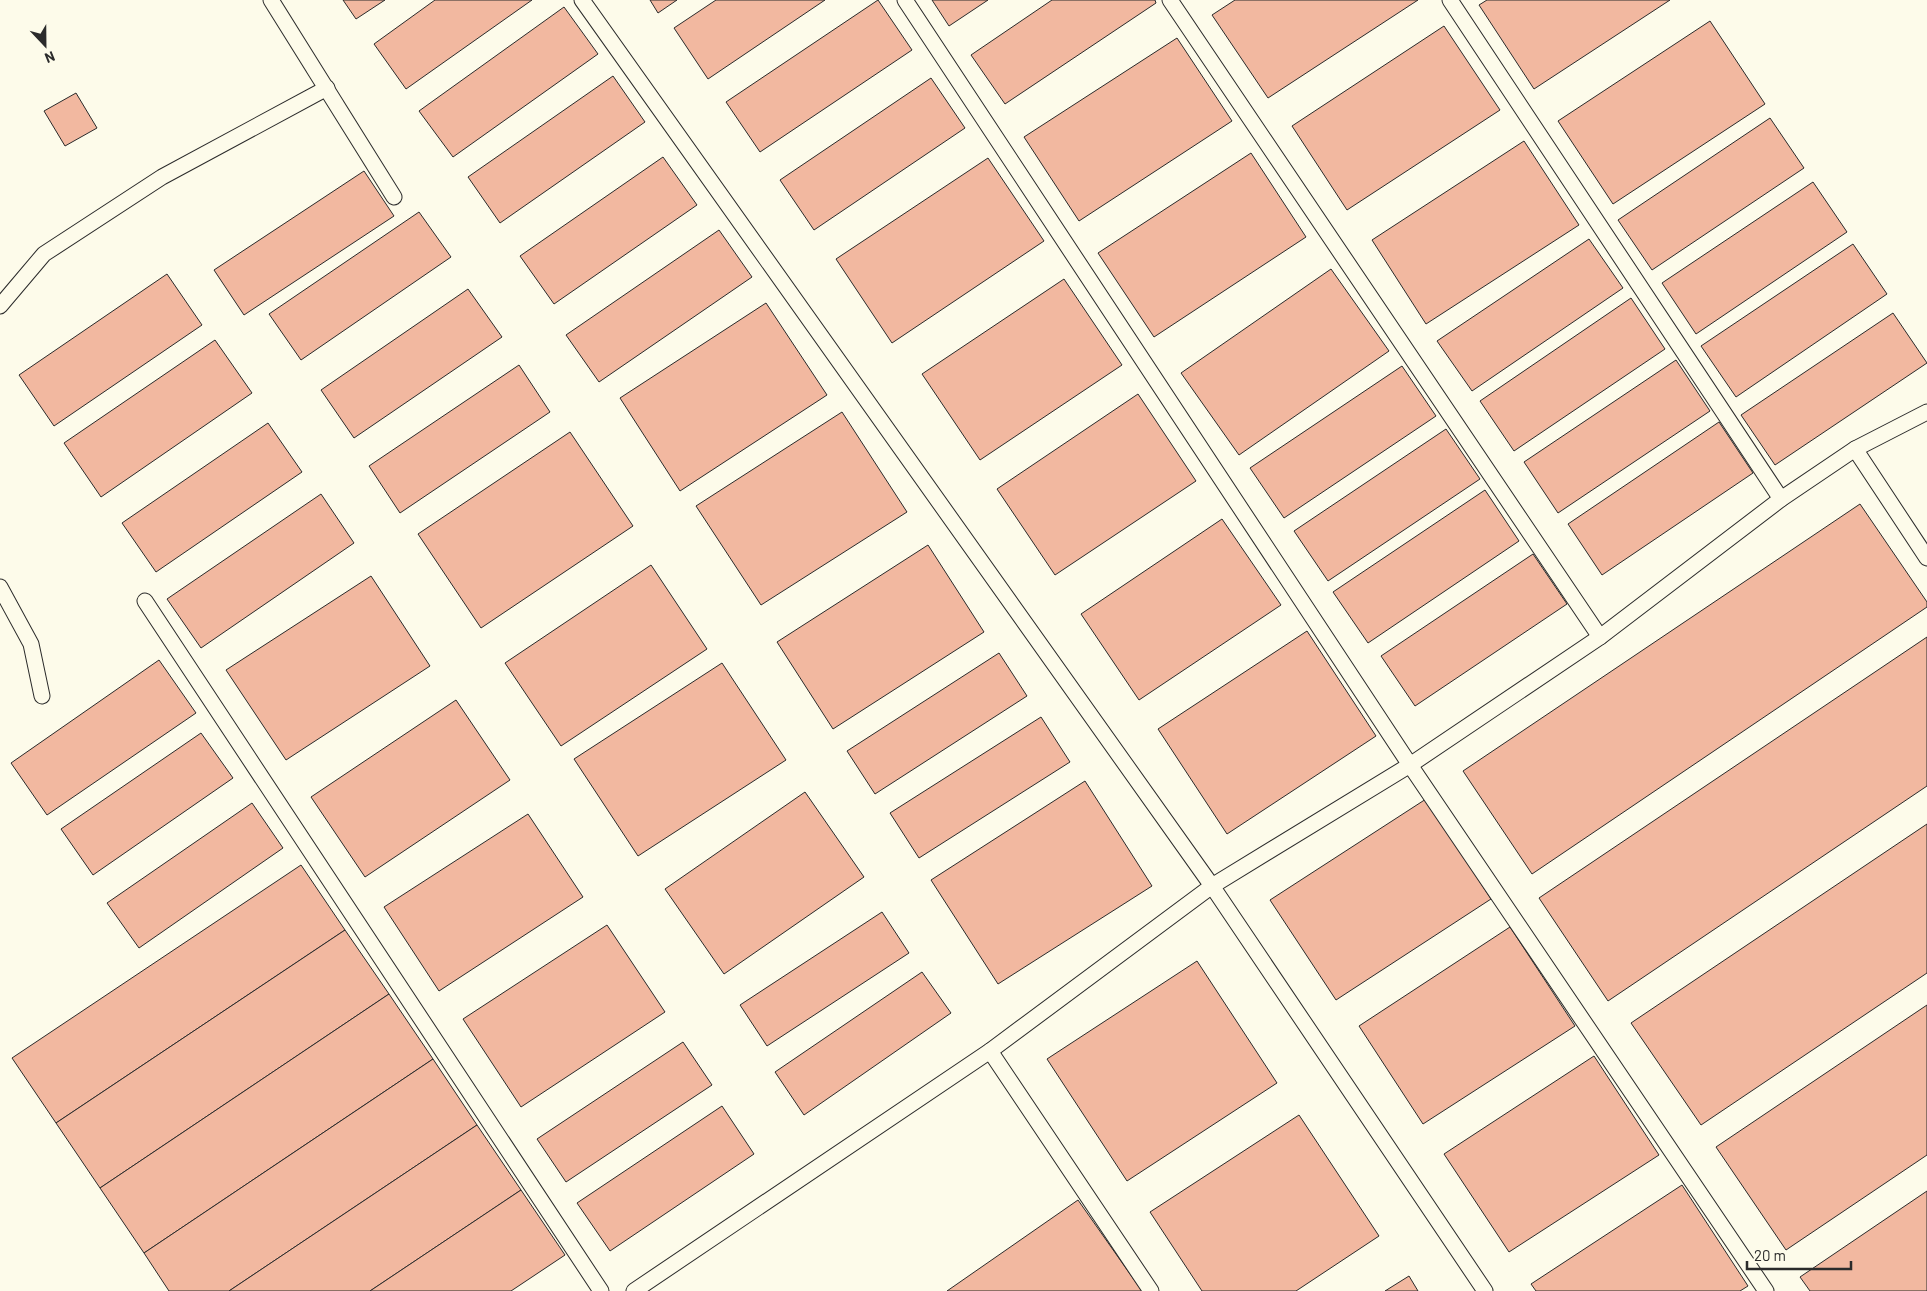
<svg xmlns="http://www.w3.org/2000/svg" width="1927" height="1291" viewBox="0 0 1927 1291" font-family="Barlow,sans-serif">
  <rect width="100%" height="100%" fill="#fdfbea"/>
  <g fill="#f2b8a0" stroke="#2b2b2b">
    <polygon points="343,0 385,0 356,19"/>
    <polygon points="435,0 532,0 406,89 374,44"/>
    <polygon points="650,0 677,0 658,13"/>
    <polygon points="716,0 825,0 708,79 674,28"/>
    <polygon points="878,0 912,50 760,152 726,102"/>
    <polygon points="932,0 988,0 949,26"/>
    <polygon points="1052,0 1155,0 1156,3 1005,104 971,55"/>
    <polygon points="1235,0 1418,0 1268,98 1212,15"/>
    <polygon points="1487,0 1670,0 1534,89 1479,5"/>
    <polygon points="564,7 598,54 453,157 419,111"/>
    <polygon points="1710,21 1765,104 1613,204 1558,121"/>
    <polygon points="1444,26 1500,110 1347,210 1292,126"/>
    <polygon points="1177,38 1232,121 1079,221 1024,137"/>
    <polygon points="613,76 645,122 500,223 468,177"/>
    <polygon points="931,78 965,128 814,230 780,180"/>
    <polygon points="76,93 97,128 65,146 44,111"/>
    <polygon points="1770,118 1804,168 1652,270 1618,220"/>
    <polygon points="1524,141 1579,225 1426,324 1372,240"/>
    <polygon points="1251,153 1306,237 1154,337 1098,253"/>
    <polygon points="663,157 697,205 554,304 520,256"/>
    <polygon points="988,158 1044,241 892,343 836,259"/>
    <polygon points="364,171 394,216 244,315 214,270"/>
    <polygon points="1813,182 1847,232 1696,334 1662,283"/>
    <polygon points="419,212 451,257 301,360 269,314"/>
    <polygon points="719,230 752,277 599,382 566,335"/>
    <polygon points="1589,239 1623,288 1472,391 1437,341"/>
    <polygon points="1853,244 1887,294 1736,397 1701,346"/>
    <polygon points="1331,269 1389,351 1239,455 1181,373"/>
    <polygon points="167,274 202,325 54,426 19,375"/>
    <polygon points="1064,279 1122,365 980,460 922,374"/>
    <polygon points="468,289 502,337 354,438 321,390"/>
    <polygon points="1631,298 1665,349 1514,451 1480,401"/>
    <polygon points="766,303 827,395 680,491 620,398"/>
    <polygon points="1893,313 1927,363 1775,465 1741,415"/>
    <polygon points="215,340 252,393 101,497 64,443"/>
    <polygon points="1676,360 1710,411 1558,513 1524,462"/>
    <polygon points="519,365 550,412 400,513 369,466"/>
    <polygon points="1402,366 1436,416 1284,518 1250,468"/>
    <polygon points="1138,394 1196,481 1055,575 997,489"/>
    <polygon points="842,412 907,512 761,605 696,506"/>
    <polygon points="1719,422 1753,473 1602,575 1568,524"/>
    <polygon points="268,423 302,472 156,572 122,523"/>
    <polygon points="1446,429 1480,479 1328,581 1294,531"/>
    <polygon points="570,432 633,526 481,628 418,534"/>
    <polygon points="1485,490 1519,541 1368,643 1333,592"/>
    <polygon points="321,494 354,543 201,648 167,599"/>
    <polygon points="1860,504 1927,602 1927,607 1532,874 1463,771"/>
    <polygon points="1222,519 1281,605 1139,700 1081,614"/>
    <polygon points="928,545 984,632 833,729 777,642"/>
    <polygon points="1533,554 1567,604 1415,706 1381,656"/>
    <polygon points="651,565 707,649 561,746 505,663"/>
    <polygon points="371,576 430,666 286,760 226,670"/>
    <polygon points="1307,631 1376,736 1227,834 1158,729"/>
    <polygon points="1927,637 1927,786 1608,1001 1539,898"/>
    <polygon points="999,653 1027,696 875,794 847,751"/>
    <polygon points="159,660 196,713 47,815 11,763"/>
    <polygon points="722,663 786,760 638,856 574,759"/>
    <polygon points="456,700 510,780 365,877 311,797"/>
    <polygon points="1041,717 1070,762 919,858 890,813"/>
    <polygon points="201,733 233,778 93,875 61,829"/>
    <polygon points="1085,781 1152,886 998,984 931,880"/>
    <polygon points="805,792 864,877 724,974 665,889"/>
    <polygon points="1426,799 1491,899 1336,1000 1270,900"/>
    <polygon points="252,803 283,848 139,948 107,903"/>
    <polygon points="528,814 583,897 439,991 384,907"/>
    <polygon points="1927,824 1927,973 1701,1125 1631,1023"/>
    <polygon points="301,865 345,930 56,1123 12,1058"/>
    <polygon points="882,912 909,953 767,1046 740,1005"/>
    <polygon points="607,925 665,1012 521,1107 463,1019"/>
    <polygon points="1510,927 1575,1026 1423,1124 1359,1026"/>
    <polygon points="345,930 389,994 100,1188 56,1123"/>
    <polygon points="1197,961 1277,1083 1127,1181 1047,1059"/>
    <polygon points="922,972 951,1013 804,1115 775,1072"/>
    <polygon points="389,994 433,1059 144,1253 100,1188"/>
    <polygon points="1927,1005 1927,1155 1786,1250 1716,1147"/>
    <polygon points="683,1042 712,1085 566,1182 537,1139"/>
    <polygon points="1594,1056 1659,1155 1509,1252 1444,1154"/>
    <polygon points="433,1059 477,1125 229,1291 169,1291 144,1253"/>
    <polygon points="722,1106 754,1154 610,1251 577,1203"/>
    <polygon points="1299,1115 1379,1236 1296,1291 1202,1291 1150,1212"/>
    <polygon points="477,1125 521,1190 370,1291 229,1291"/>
    <polygon points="1682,1185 1748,1286 1740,1291 1536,1291 1531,1284"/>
    <polygon points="521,1190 565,1255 511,1291 370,1291"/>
    <polygon points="1927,1191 1927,1291 1810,1291 1800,1277"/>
    <polygon points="1078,1200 1142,1291 947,1291"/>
    <polygon points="1409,1276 1418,1291 1385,1291"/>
  </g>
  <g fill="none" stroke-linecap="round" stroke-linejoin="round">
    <g stroke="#2b2b2b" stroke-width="17">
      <g id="service">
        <polyline points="271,0 394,197"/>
        <polyline points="582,0 1212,886 1485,1291"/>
        <polyline points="905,0 1410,765 1766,1291"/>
        <polyline points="1170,0 1600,637"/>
        <polyline points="1450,0 1781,499"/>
        <polyline points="0,306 44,254 162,177 327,88"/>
        <polyline points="1855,449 1927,558"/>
        <polyline points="0,587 31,644 42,696"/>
        <polyline points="145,601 601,1291"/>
        <polyline points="990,1051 1151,1291"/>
        <polyline points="634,1291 990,1051 1212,886 1410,765 1600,637 1781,499 1855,449 1927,412"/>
      </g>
    </g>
    <use href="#service" stroke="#fdfbea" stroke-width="15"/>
  </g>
  <g transform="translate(45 45) rotate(158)" stroke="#fdfbea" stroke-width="4" paint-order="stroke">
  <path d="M0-4L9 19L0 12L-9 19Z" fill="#2b2b2b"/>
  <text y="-8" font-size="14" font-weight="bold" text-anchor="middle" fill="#2b2b2b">N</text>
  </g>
  <path d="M1747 1261v8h104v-8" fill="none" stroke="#2b2b2b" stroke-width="2.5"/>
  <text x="1754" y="1261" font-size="15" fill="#2b2b2b" stroke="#fdfbea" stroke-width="4" paint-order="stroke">20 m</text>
</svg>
